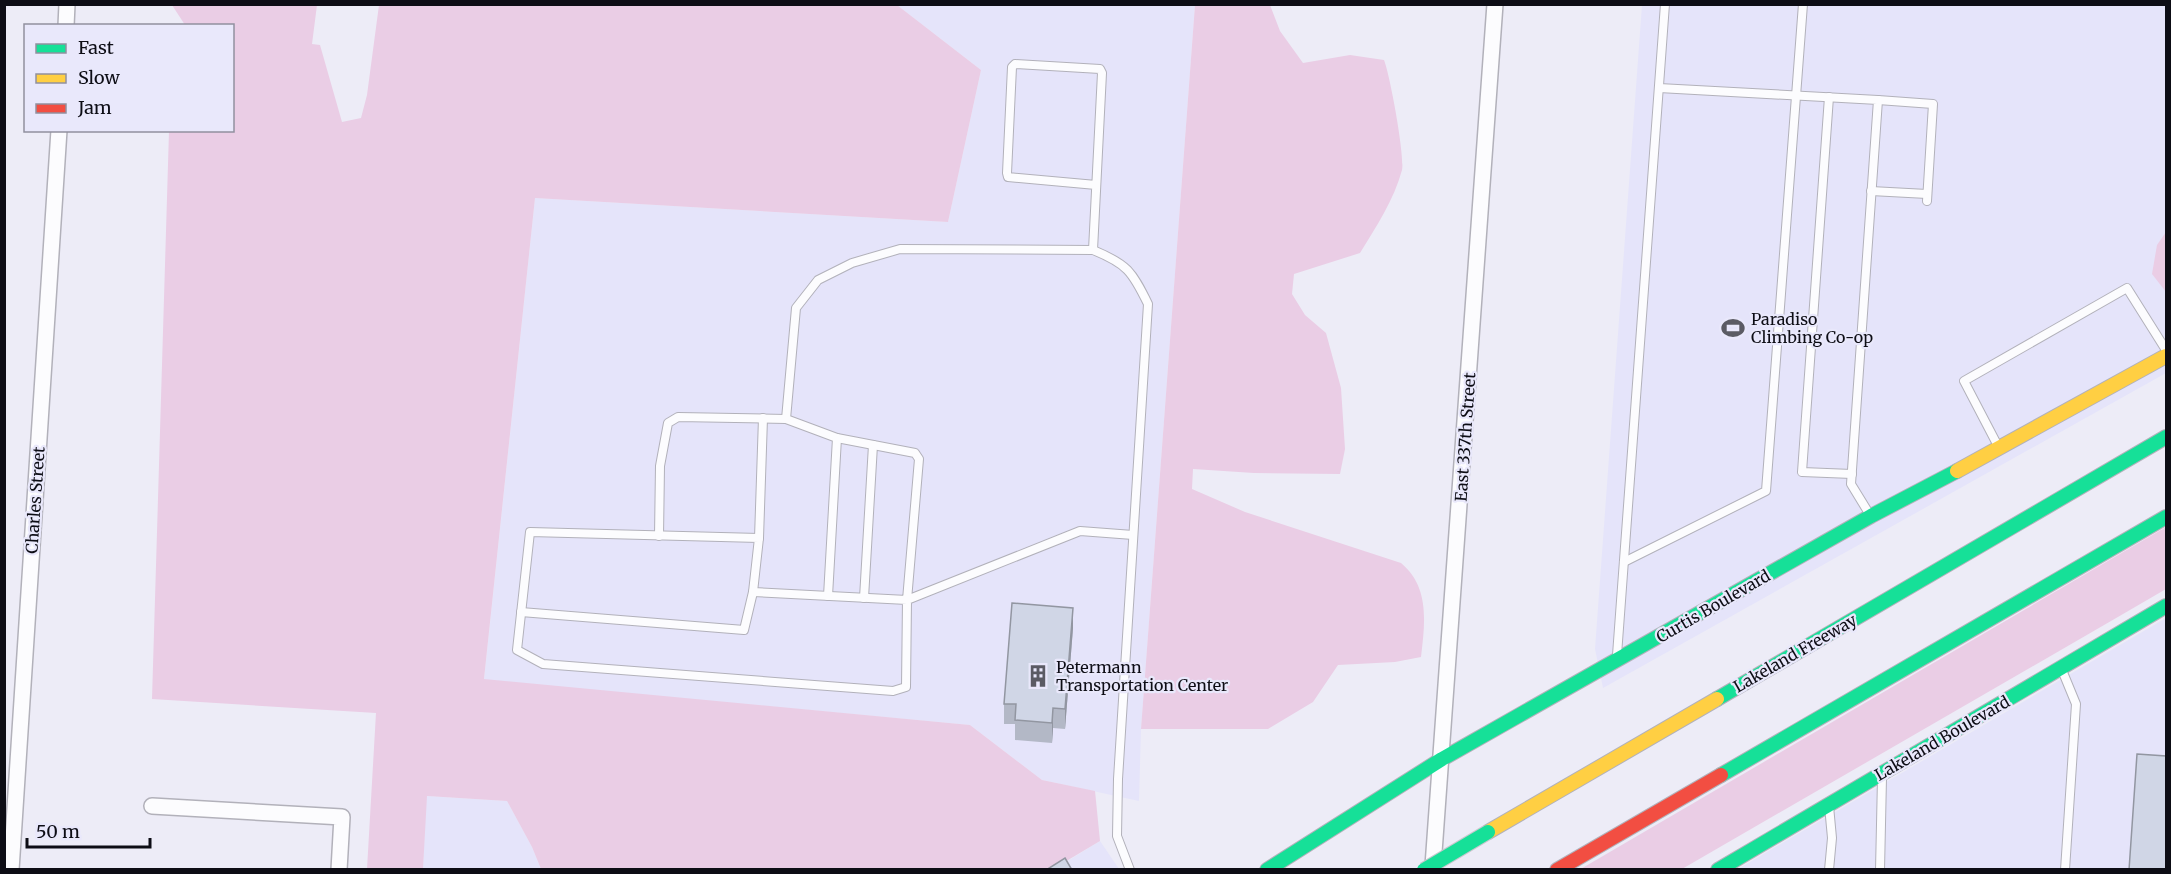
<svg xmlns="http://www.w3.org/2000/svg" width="2171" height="874" viewBox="0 0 2171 874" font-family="Merriweather,serif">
  <rect width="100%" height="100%" fill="#edecf7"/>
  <g fill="#e5e4fa">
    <polygon points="897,5 1195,5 1141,729 1139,801 1042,780 970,725 484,680 535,198 948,222 981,70"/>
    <polygon points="1642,5 2166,5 2166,373 1603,688 1595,649"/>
    <polygon points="2166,618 2166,869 1738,869"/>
    <polygon points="426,796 507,801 532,847 541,869 423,870"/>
    <polygon points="1100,841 1119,869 1053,870"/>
  </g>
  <g fill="#eacde5">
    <polygon points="172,5 317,5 312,44 320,45 342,122 361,118 367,95 379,5 897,5 981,70 948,222 535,198 484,679 970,725 1042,780 1095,791 1100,841 1053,869 541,869 532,847 507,801 427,796 423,869 367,869 376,713 152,699 169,131 232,130 232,26 185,25"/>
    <path d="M1195,5H1270L1280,31L1303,63L1350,55L1384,60C1390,75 1405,156 1402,170C1394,200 1376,227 1360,253L1294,274L1292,294L1305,315L1326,333L1341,388L1345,449L1340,474L1254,473L1193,469L1192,489L1245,512L1401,563C1430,587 1425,623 1421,657L1395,662L1338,665L1313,702L1268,729H1141Z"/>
    <polygon points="2166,232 2166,292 2152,274 2157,245"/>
    <polygon points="2166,527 2166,589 2111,621 1682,869 1579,870"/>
  </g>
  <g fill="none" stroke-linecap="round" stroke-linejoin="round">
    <g stroke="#b2b1ba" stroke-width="10">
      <g id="lane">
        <polyline points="1659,88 1878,100 1851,484 1870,515"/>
        <polyline points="1829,97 1802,472 1852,474"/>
        <polyline points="1878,100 1933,104 1927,201"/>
        <polyline points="1871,191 1927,194"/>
        <polyline points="1093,250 1102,73 1100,69 1015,64 1012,67 1007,173 1008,177 1096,185"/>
        <path d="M786,419L796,308L818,280L852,263L900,249L1093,250C1127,264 1132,271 1148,304L1118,779L1117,836L1130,870"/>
        <polyline points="837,438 915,453 919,459 907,600 906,687 893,691 543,664 517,650 530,532 759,538 753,592 907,600 1080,531 1133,535"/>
        <polyline points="1999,448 1964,381 2127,288 2166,350"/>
        <polyline points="659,536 660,466 668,423 678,417 786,419 837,438 828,596"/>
        <polyline points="759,538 763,418"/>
        <polyline points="1624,562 1766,491 1803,4"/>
        <polyline points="864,598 873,445"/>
        <polyline points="521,612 744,630 753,592"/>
        <polyline points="1617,655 1665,4"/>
        <polyline points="2062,670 2076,704 2065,870"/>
        <polyline points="1829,870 1832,838 1829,806"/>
        <polyline points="1880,870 1882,778"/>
      </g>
    </g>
    <g stroke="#b2b1ba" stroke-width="18">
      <g id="street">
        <polyline points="66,26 67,4"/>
        <polyline points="152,806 342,817 339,870"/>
        <polyline points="1433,866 1495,4"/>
        <polyline points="11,870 59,130"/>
      </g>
    </g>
    <g stroke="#b2b1ba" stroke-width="16">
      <g id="fast">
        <polyline points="1717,699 2166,437"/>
        <polyline points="1721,775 2166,517"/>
        <polyline points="1267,870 1442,759 1871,516 1957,471"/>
        <polyline points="1718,870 2166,606"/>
      </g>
    </g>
    <g stroke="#b2b1ba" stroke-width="16">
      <g id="slow">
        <polyline points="1957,471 2166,356"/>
        <polyline points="1488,832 1717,699"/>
      </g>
    </g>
    <g stroke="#b2b1ba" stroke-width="16">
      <polyline id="jam" points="1557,870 1721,775"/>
    </g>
    <use href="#lane" stroke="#fcfcfe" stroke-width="8"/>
    <use href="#street" stroke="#fcfcfe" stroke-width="15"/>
    <use href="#fast" stroke="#16e098" stroke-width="14"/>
    <use href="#slow" stroke="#ffcf43" stroke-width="14"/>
    <use href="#jam" stroke="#f24e42" stroke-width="14"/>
    <g stroke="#c8c7cd" stroke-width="16" stroke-linecap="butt">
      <polyline id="fast-bridge" points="1424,870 1488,832"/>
    </g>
    <use href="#fast-bridge" stroke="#16e098" stroke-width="14"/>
  </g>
  <polygon fill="#b3b8c6" points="1073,628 1065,729 1053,728 1052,743 1015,740 1015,724 1004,724 1004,704"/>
  <g fill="#9296a1">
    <polygon points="1073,608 1073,628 1065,729 1065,709"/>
    <polygon points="1053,708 1053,728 1052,743 1052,723"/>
  </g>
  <g fill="#d0d6e6" stroke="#9296a1" stroke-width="1.5">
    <polygon points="1012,603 1073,608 1065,709 1053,708 1052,723 1015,720 1016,704 1004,704"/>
    <polygon points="2137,754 2166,756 2166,870 2129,870"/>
    <polygon points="1065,858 1072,870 1046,870"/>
  </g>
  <defs>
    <g id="stadium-bare" transform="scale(1.8)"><path d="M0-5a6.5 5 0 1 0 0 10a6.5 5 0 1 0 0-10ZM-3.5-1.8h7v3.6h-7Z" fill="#5b5b64" stroke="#e9e8fb" stroke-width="2.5" paint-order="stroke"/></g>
    <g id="building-bare" transform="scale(1.8)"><path d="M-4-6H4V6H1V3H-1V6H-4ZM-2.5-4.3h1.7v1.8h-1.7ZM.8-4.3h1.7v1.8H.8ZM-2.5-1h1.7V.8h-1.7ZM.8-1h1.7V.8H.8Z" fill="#5b5b64" stroke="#e9e8fb" stroke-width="2.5" paint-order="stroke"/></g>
  </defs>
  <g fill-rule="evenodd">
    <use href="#stadium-bare" x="1733" y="328"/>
    <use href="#building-bare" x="1038" y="676"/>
  </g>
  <g text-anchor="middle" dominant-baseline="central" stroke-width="4.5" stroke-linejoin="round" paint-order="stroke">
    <g font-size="16" fill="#0d0d15" stroke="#e9e8fb" text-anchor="start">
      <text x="1751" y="319">Paradiso<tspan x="1751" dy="18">Climbing Co-op</tspan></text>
      <text x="1056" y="667">Petermann<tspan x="1056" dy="18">Transportation Center</tspan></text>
    </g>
    <g font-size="16" fill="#0d0d15" stroke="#e9e8fb">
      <text transform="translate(1465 437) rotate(-86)">East 337th Street</text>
      <text transform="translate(35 500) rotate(-86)">Charles Street</text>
      <text transform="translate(1713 606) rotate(-30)">Curtis Boulevard</text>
      <text transform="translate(1795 653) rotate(-30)">Lakeland Freeway</text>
      <text transform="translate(1942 738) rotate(-30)">Lakeland Boulevard</text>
    </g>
  </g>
  <rect width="2171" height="874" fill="none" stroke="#0d0d15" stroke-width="12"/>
  <rect x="24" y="24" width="210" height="108" fill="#e9e8fb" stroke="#91909f" stroke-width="1.5"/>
  <rect x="36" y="44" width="30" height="9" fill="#16e098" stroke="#91909f" stroke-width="1.5"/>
  <text x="78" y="54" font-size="18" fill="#0d0d15">Fast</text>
  <rect x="36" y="74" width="30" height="9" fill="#ffcf43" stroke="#91909f" stroke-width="1.5"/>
  <text x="78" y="84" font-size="18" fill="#0d0d15">Slow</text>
  <rect x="36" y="104" width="30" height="9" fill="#f24e42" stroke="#91909f" stroke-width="1.5"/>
  <text x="78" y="114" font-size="18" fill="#0d0d15">Jam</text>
  <path d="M27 838v9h123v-9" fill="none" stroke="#0d0d15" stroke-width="3"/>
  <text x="36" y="838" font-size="18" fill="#0d0d15" stroke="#e9e8fb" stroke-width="4.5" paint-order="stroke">50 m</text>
</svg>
